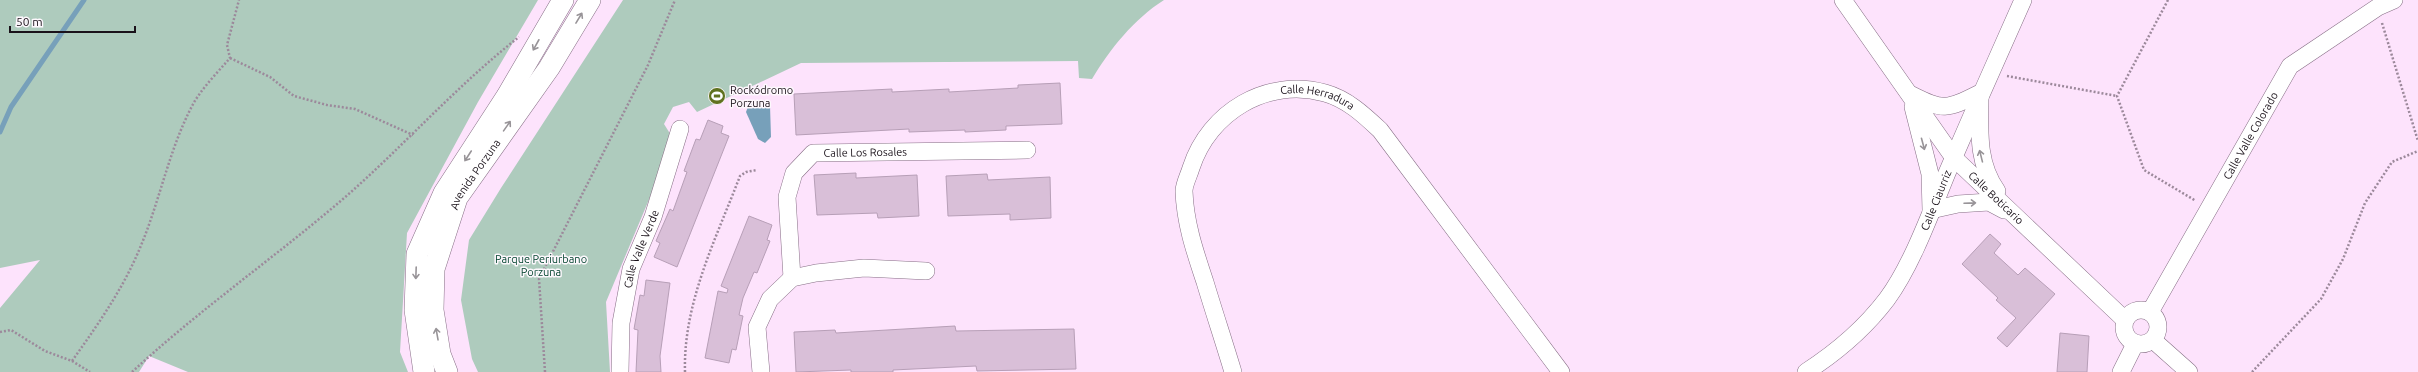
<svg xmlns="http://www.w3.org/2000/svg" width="2418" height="372" viewBox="0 0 2418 372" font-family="Ubuntu,sans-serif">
  <rect width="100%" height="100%" fill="#fde3fc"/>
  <g fill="#aecbbd">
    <polygon points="0,0 538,0 478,102 407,233 400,352 408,372 188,372 149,356 139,372 0,372 0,308 40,260 0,268"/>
    <path d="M623,0H1164C1134,19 1110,49 1092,79L1079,78L1078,61L801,63L697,112L689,102L673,107L664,124L674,140L606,302L610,372H478L472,359L461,300L469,240L501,188Z"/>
  </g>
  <polygon fill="#77a0ba" points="763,100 767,102 770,106 771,137 765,143 758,139 746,112 749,104"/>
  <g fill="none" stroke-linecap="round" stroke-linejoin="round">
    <polyline stroke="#77a0ba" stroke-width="5" points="0,132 11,107 84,0"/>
  </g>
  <g fill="#d9bfd8" stroke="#b79fb7">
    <polygon points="1060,83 1062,124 1006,126 1006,130 965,132 965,130 909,132 909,129 796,135 794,94 892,89 892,92 949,89 949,92 1018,88 1018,85"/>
    <polygon points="708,120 723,126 721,133 729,136 677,267 654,257 660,243 656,241 670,209 673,211 687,172 684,171 696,139 700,140"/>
    <polygon points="856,173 856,178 917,175 919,216 878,218 877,213 817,215 814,175"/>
    <polygon points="987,174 988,180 1050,177 1051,218 1010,220 1010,214 948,216 946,176"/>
    <polygon points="749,216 772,225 767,240 770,241 757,273 754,272 743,298 739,315 743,316 736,350 732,349 729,363 705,358 718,291 727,293 728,289 721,286"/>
    <polygon points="1990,234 2001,244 1994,253 2018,275 2025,268 2055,294 2007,347 1997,338 2016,318 1996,300 1998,298 1962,264"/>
    <polygon points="646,280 670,283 660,356 661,372 636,372 638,330 634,329 640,295 644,296"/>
    <polygon points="955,326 956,331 1074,329 1076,369 977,371 976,366 893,370 893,372 851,372 851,370 796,372 794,332 835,330 836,333"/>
    <polygon points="2060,333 2089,336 2087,372 2057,372"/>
  </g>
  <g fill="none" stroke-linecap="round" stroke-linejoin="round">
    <g stroke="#876f86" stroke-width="18">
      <g id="minor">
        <path id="s1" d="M1843,0L1954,158L2125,320"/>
        <path d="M1910,94C1944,111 1946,110 1980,93C1980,128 1976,162 1997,191"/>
        <polyline points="1913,107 1930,174 1931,210 1958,204 1989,202 2004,210"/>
        <path id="s2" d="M792,278L787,197L794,173L813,153L1027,150"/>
        <circle cx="2141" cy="327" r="17"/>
        <path id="s3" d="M2150,312L2290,66L2378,7L2394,0"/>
        <polyline points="2153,340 2189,372"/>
        <path id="s4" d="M620,372L621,323L631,269L653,217L680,129"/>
        <polyline points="761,372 757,327 770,299 792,278 816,273 864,268 926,271"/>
        <path id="s5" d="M1233,372C1224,342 1214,312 1205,282C1195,252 1185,223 1184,191C1184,184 1189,175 1191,168C1209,112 1267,77 1325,93C1347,99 1364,115 1380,130L1561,372"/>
        <path id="s6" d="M1806,372C1837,352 1865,328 1887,299C1912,265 1931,212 1947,173C1972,115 1997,58 2023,0"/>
        <polyline points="2121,372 2135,344"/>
      </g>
    </g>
    <g stroke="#876f86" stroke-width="22">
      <g id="tertiary">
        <polyline points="424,372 415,310 417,254 444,193 507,96 563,0"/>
        <path id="s7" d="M447,372L440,354L433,310L434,269L457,198L549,68L590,0"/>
      </g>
    </g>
    <g stroke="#9c899b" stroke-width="2.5" stroke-dasharray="2 2" stroke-linecap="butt">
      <polyline points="2168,0 2117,96 2144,170 2196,201"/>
      <polyline points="2382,23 2418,141"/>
      <polyline points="230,58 270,77 294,96 327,105 355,109 413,135"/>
      <polyline points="2007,76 2117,96"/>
      <path d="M0,332L11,330L45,351L72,361C99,323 125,286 142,243C160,199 169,151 191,108C200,90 217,73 230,58L227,45L239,0"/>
      <polyline points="72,361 90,372"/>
      <path d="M132,372C199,310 274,258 343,199C403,147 456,86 519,37"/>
      <polyline points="545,372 539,279 648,65 675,0"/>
      <path d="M685,372C683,303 716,239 740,176L746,172L757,170"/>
      <polyline points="2252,372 2321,299 2343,259 2365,203 2392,162 2418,151"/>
    </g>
    <use href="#minor" stroke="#fff" stroke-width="17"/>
    <use href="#tertiary" stroke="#fff" stroke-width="21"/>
  </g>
  <defs><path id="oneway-shaft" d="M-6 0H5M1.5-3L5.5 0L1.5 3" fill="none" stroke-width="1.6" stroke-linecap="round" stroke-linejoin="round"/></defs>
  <g stroke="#989498">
    <use href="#oneway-shaft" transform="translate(579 18) rotate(-59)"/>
    <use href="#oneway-shaft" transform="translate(536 45) rotate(119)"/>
    <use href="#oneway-shaft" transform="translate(507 126) rotate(-55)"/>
    <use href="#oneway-shaft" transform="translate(1923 144) rotate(75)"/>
    <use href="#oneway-shaft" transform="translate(468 156) rotate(123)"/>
    <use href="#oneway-shaft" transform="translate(1981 156) rotate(-104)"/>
    <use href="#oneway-shaft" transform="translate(1970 203) rotate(-2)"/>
    <use href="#oneway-shaft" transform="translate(416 273) rotate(92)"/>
    <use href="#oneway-shaft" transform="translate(437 334) rotate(-100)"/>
  </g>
  <defs>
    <g id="stadium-disc" transform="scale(0.9)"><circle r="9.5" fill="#60721f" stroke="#fdf8fd"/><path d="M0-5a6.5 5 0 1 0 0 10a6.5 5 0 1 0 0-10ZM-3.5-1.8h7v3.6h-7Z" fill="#fff"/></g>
  </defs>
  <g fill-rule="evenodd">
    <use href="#stadium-disc" x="717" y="96"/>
  </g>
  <g text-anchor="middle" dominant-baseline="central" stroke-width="3" stroke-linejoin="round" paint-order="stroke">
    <g font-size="11" fill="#1a121a" stroke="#fdf8fd" text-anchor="start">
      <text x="730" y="90">Rockódromo<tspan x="730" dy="13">Porzuna</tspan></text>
    </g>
    <g font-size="11" fill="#1a121a" stroke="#fdf8fd">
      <text stroke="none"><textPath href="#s5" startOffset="375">Calle Herradura</textPath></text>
      <text stroke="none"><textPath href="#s3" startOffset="203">Calle Valle Colorado</textPath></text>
      <text stroke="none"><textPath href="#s2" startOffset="186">Calle Los Rosales</textPath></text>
      <text stroke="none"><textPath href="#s7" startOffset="209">Avenida Porzuna</textPath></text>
      <text stroke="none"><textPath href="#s1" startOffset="251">Calle Boticario</textPath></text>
      <text stroke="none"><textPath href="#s6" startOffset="220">Calle Ciaurriz</textPath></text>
      <text stroke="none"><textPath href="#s4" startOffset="126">Calle Valle Verde</textPath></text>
    </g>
    <g font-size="11" fill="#054530" stroke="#fdf8fd">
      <text x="541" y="259">Parque Periurbano<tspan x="541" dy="13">Porzuna</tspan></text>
    </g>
  </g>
  <path d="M10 26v6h125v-6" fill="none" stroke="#1a121a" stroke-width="2"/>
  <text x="16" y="26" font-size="12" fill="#1a121a" stroke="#fdf8fd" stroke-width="3" paint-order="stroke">50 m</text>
</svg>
